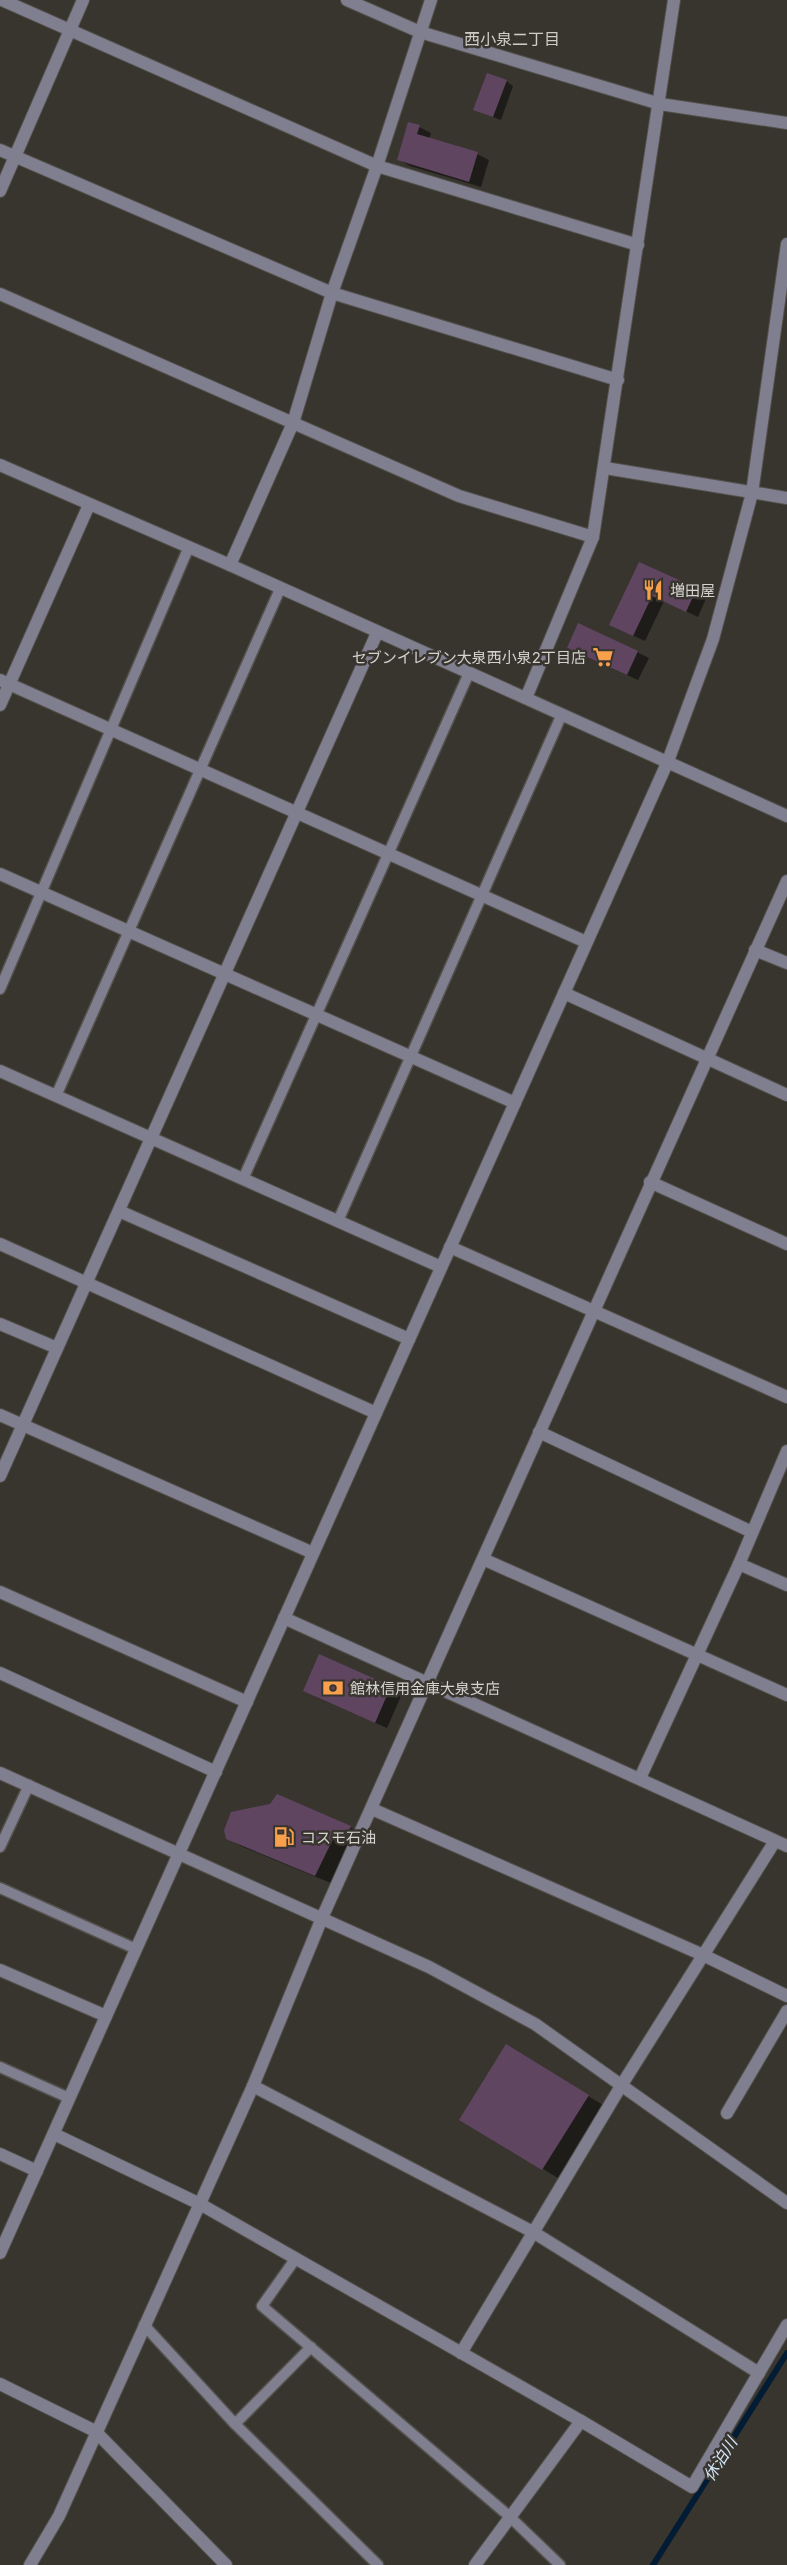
<svg xmlns="http://www.w3.org/2000/svg" width="787" height="2565" viewBox="0 0 787 2565" font-family="Inter,'Noto Sans JP',sans-serif">
  <rect width="100%" height="100%" fill="#38352f"/>
  <g fill="#0007">
    <polygon points="506,81 513,86 501,120 475,110"/>
    <polygon points="419,127 431,133 429,139 477,154 489,160 481,187 410,166 398,159"/>
    <polygon points="640,564 707,596 698,617 664,601 645,641 623,631"/>
    <polygon points="637,652 649,658 638,680 580,654"/>
    <polygon points="320,1656 402,1694 387,1728 316,1697"/>
    <polygon points="350,1827 365,1836 359,1853 348,1847 331,1883 243,1847 227,1838"/>
    <polygon points="521,2055 603,2105 558,2178 461,2119"/>
  </g>
  <g fill="none" stroke-linecap="round" stroke-linejoin="round">
    <polyline stroke="#011c34" stroke-width="6" points="653,2565 787,2353"/>
  </g>
  <g fill="#604561">
    <polygon points="487,73 507,80 493,117 473,110"/>
    <polygon points="408,122 420,125 417,134 478,152 469,182 397,160"/>
    <polygon points="639,562 697,588 686,612 652,596 633,636 609,625"/>
    <polygon points="578,623 638,651 627,675 567,648"/>
    <polygon points="319,1654 391,1686 375,1723 303,1691"/>
    <polygon points="277,1794 351,1826 343,1846 334,1837 315,1876 226,1839 224,1830 231,1812 270,1804"/>
    <polygon points="506,2044 589,2095 542,2170 459,2120"/>
  </g>
  <g fill="none" stroke-linecap="round" stroke-linejoin="round">
    <g stroke="#54514c" stroke-width="13">
      <g id="service">
        <polyline points="0,989 188,549"/>
        <polyline points="56,1096 280,589"/>
        <polyline points="243,1179 469,673"/>
        <polyline points="338,1221 562,714"/>
        <polyline points="0,1847 29,1785"/>
        <polyline points="0,1888 136,1949"/>
        <polyline points="0,2067 69,2098"/>
        <polyline points="296,2258 262,2306 509,2516 560,2565"/>
        <polyline points="144,2325 235,2424 378,2565"/>
        <polyline points="235,2424 311,2347"/>
      </g>
    </g>
    <g stroke="#54514c" stroke-width="14">
      <g id="minor">
        <polyline points="2,0 377,166 638,245"/>
        <polyline points="0,150 332,293 618,380"/>
        <polyline points="0,191 83,0"/>
        <polyline points="0,294 459,496 593,537"/>
        <polyline points="605,468 787,498"/>
        <polyline points="230,565 293,423 332,293 377,166 431,0"/>
        <polyline points="0,680 586,942"/>
        <polyline points="526,698 593,537 674,0"/>
        <polyline points="0,874 515,1103"/>
        <polyline points="755,950 787,963"/>
        <polyline points="564,993 787,1095"/>
        <polyline points="0,1071 441,1267"/>
        <polyline points="650,1182 787,1244"/>
        <polyline points="119,1211 409,1339"/>
        <polyline points="0,1244 376,1413"/>
        <polyline points="450,1247 787,1397"/>
        <polyline points="0,1324 57,1348"/>
        <polyline points="0,1415 313,1553"/>
        <polyline points="539,1432 752,1532"/>
        <polyline points="0,1476 377,633"/>
        <polyline points="483,1559 787,1695"/>
        <polyline points="739,1564 787,1585"/>
        <polyline points="0,1592 247,1702"/>
        <polyline points="284,1618 787,1846"/>
        <polyline points="0,1673 216,1772"/>
        <polyline points="640,1778 739,1564 787,1451"/>
        <polyline points="372,1809 703,1955 787,1996"/>
        <polyline points="0,1970 106,2016"/>
        <polyline points="253,2086 533,2232 759,2373"/>
        <polyline points="727,2113 787,2011"/>
        <polyline points="54,2134 200,2204 581,2421 475,2565"/>
        <polyline points="0,2154 37,2171"/>
        <polyline points="461,2353 621,2086 775,1841"/>
        <polyline points="0,2384 95,2431 226,2565"/>
        <polyline points="581,2421 692,2487 787,2325"/>
        <polyline points="30,2565 59,2516 253,2086 322,1918 427,1683 787,881"/>
      </g>
    </g>
    <g stroke="#54514c" stroke-width="14">
      <g id="tertiary">
        <polyline points="347,0 420,32 660,104 787,123"/>
        <polyline points="0,465 230,565 787,816"/>
        <polyline points="0,705 89,505"/>
        <polyline points="0,1773 429,1967 535,2024 787,2203"/>
        <polyline points="0,2253 668,761 713,639 752,493 787,244"/>
      </g>
    </g>
    <use href="#service" stroke="#807f90" stroke-width="10"/>
    <use href="#minor" stroke="#807f90" stroke-width="12"/>
    <use href="#tertiary" stroke="#807f90" stroke-width="12"/>
  </g>
  <defs>
    <g id="restaurant-bare" transform="scale(1.62)"><path d="M-5-6h1v4h1v-4h1v4h1v-4h1v5L-1.5 .5V6h-2V.5L-5-1ZM5-6V6H3V1.5H1.5Q1.5-4 5-6Z" fill="#f9a04d" stroke="#38352f" stroke-width="2.5" paint-order="stroke"/></g>
    <g id="supermarket-bare" transform="scale(1.62)"><path d="M-6-5.5h2.5l.6 2H6L4.5 2H-2.5L-4.4-4H-6ZM-1.5 3.2a1.3 1.3 0 1 0 .1 0ZM3 3.2a1.3 1.3 0 1 0 .1 0Z" fill="#f9a04d" stroke="#38352f" stroke-width="2.5" paint-order="stroke"/></g>
    <g id="bank-bare" transform="scale(1.62)"><path d="M-6-4H6V4H-6ZM0-2.3a2.3 2.3 0 1 0 0 4.6a2.3 2.3 0 1 0 0-4.6Z" fill="#f9a04d" stroke="#38352f" stroke-width="2.5" paint-order="stroke"/></g>
    <g id="fuel-bare" transform="scale(1.62)"><path d="M-5.5-6h7V0h2V4h1.3V-2.5L3-4.5l.8-.8L6-3V5H2.5V1h-1V6h-7ZM-4.2-4.7v3.2H.2V-4.7Z" fill="#f9a04d" stroke="#38352f" stroke-width="2.5" paint-order="stroke"/></g>
  </defs>
  <g fill-rule="evenodd">
    <use href="#restaurant-bare" x="653" y="590"/>
    <use href="#supermarket-bare" x="603" y="657"/>
    <use href="#bank-bare" x="333" y="1688"/>
    <use href="#fuel-bare" x="284" y="1837"/>
  </g>
  <g text-anchor="middle" dominant-baseline="central" stroke-width="5" stroke-linejoin="round" paint-order="stroke">
    <g font-size="15" fill="#d5d3cf" stroke="#38352f" text-anchor="start">
      <text x="670" y="590">増田屋</text>
      <text x="586" y="657" text-anchor="end">セブンイレブン大泉西小泉2丁目店</text>
      <text x="350" y="1688">館林信用金庫大泉支店</text>
      <text x="301" y="1837">コスモ石油</text>
    </g>
    <g font-size="16" fill="#cfccc5" stroke="#38352f">
      <text x="512" y="39">西小泉二丁目</text>
    </g>
    <g font-size="16" font-style="italic" fill="#d2e6fa" stroke="#38352f">
      <text transform="translate(720 2459) rotate(-58)">休泊川</text>
    </g>
  </g>
</svg>
